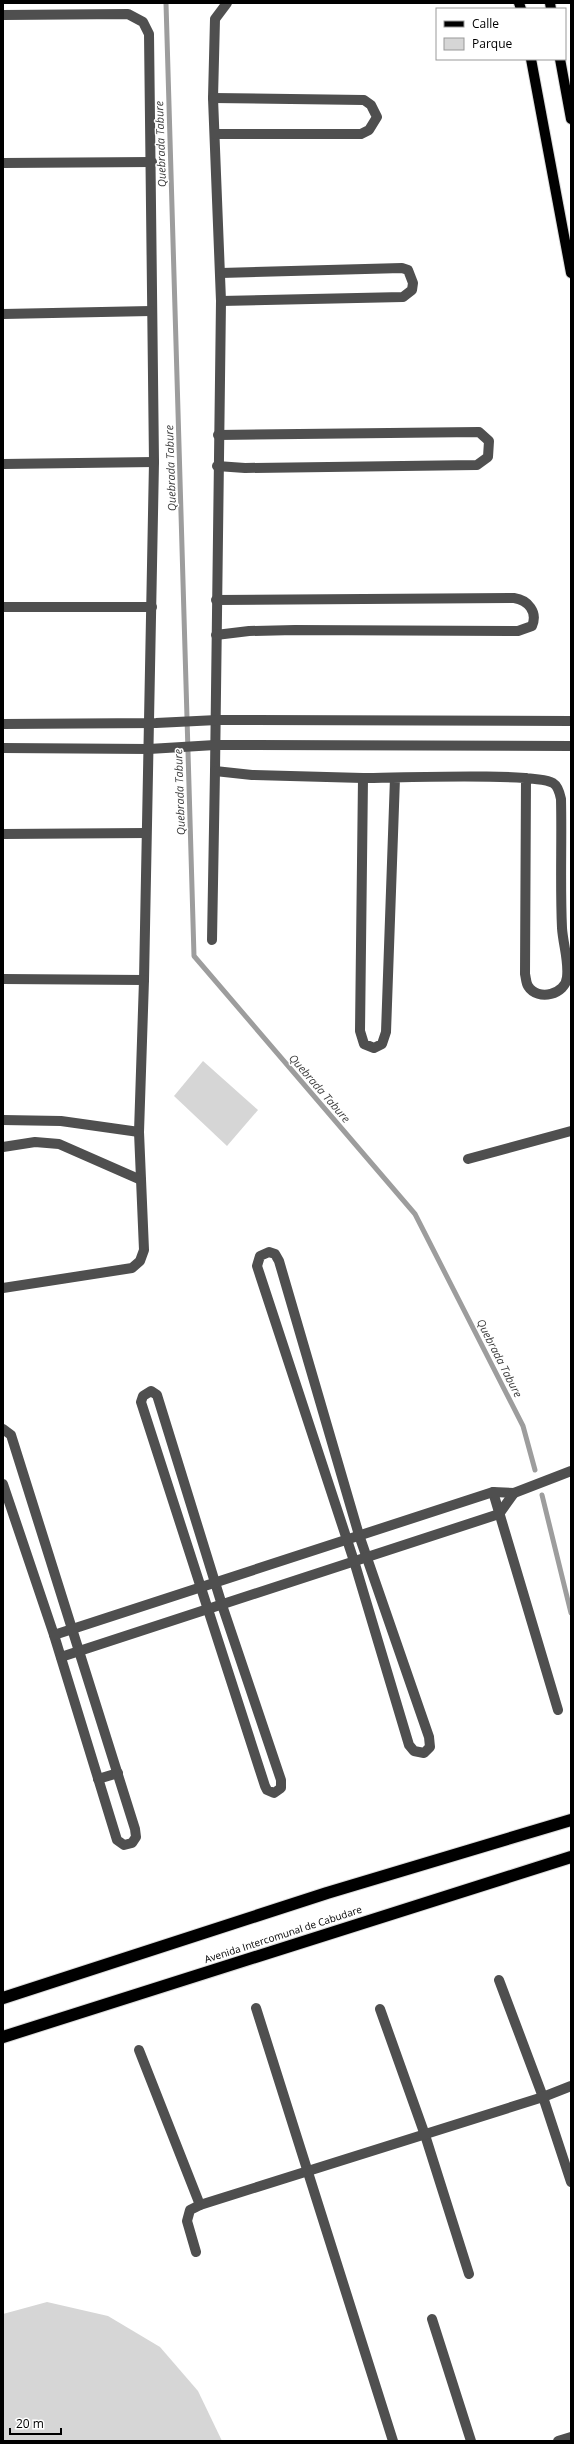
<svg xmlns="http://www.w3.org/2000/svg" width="574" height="2444" viewBox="0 0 574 2444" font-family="'Open Sans',sans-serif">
  <rect width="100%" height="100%" fill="#fff"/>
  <g fill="#d6d6d6">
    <polygon points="203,1061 258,1110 227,1146 174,1096"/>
    <polygon points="47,2302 108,2316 160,2347 198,2391 222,2441 3,2441 3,2314"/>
  </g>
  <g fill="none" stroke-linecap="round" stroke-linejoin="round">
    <g stroke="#9d9d9d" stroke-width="5">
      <polyline points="166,3 194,956 415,1214 523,1426 535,1470"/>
      <polyline points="542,1495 571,1613"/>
    </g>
    <g stroke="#dbdbdb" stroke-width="12">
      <g id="major">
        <polyline points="519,3 521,9"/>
        <polyline points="550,3 551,9"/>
        <polyline points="531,59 571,273"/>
        <polyline points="560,59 571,119"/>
      </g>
    </g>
    <g stroke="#dbdbdb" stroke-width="14">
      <g id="highway">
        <polyline points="3,1998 327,1893 571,1820"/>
        <polyline points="3,2037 571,1857"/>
      </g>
    </g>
    <g stroke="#4f4f4f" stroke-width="10">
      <polyline points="227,3 215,19 213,98 221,301 215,771 252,775 363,778"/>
      <polyline points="3,15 128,14 143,22 149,34 154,462 144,980 139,1132 144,1250 140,1261 132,1268 3,1288"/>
      <polyline points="213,98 364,100 371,105 377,117 369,130 361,134 215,134"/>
      <polyline points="3,163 152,162"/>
      <polyline points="221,273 402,268 408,270 413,283 412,290 403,297 221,301"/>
      <polyline points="3,314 151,311"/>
      <polyline points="3,464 154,462"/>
      <polyline points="217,466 245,468 477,465 488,457 489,441 479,432 218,435"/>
      <polyline points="3,607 152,607"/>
      <path d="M216,635L249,631L295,630L518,631L532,626C538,612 528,600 514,598L216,600"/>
      <polyline points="3,724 156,723 217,720 571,721"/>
      <polyline points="3,748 149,749 215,745 571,746"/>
      <path d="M395,778L386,1032L382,1044L374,1048L364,1044L360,1031L363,778C394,778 534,772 553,783C558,786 560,794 561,799C562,842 560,885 562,928C563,944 569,961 567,977C566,994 538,1002 528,986C526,983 526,978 525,974L526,778"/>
      <polyline points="3,834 146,833"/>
      <polyline points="212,940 215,771"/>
      <polyline points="3,979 144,980"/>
      <polyline points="3,1120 61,1121 139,1132"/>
      <polyline points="3,1147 35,1142 59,1144 141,1180"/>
      <polyline points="468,1159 571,1131"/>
      <polygon points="269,1252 275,1254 279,1261 359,1535 429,1737 430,1747 424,1753 414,1751 409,1745 354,1561 257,1266 260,1256"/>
      <polygon points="151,1391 157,1395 222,1605 281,1780 281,1788 274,1793 267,1790 265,1786 141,1402 143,1396"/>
      <polyline points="3,1429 11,1435 135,1829 136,1837 132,1843 124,1845 117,1840 54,1635 3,1484"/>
      <polyline points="493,1492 558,1710"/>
      <polyline points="54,1635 493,1492 514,1493 571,1471"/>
      <polyline points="61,1657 499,1514 514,1493"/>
      <polyline points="98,1779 118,1773"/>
      <polyline points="499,1980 543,2097 571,2182"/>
      <polyline points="256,2008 393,2441"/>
      <polyline points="380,2009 425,2135 469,2274"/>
      <polyline points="139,2050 200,2205"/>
      <polyline points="196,2252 187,2221 190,2210 200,2205 543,2097 571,2086"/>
      <polyline points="432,2319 471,2441"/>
      <polyline points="558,2441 571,2437"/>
    </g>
    <use href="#major" stroke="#000" stroke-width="10"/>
    <use href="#highway" stroke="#000" stroke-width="12"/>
  </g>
  <g text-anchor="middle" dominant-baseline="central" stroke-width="3" stroke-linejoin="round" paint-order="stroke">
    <g font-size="10" fill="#000" stroke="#fff">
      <text transform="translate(283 1934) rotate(-18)">Avenida Intercomunal de Cabudare</text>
    </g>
    <g font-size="11" font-style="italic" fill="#3e3e3e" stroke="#fff">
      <text transform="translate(160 144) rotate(-92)">Quebrada Tabure</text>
      <text transform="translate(170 468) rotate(-92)">Quebrada Tabure</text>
      <text transform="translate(179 792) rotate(-92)">Quebrada Tabure</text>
      <text transform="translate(320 1088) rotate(49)">Quebrada Tabure</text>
      <text transform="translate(500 1358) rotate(63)">Quebrada Tabure</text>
    </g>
  </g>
  <rect width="574" height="2444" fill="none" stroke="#000000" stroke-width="8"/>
  <rect x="436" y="8" width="130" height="52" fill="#ffffff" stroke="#999999"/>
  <rect x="444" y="21" width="20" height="6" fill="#000000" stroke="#999999"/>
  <text x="472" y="28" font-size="12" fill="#000000">Calle</text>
  <rect x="444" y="38" width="20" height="12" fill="#d6d6d6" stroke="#999999"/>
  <text x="472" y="48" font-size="12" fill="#000000">Parque</text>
  <path d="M10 2428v6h51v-6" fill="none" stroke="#000000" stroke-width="2"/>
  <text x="16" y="2428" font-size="12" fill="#000000" stroke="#ffffff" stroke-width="3" paint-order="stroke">20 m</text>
</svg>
